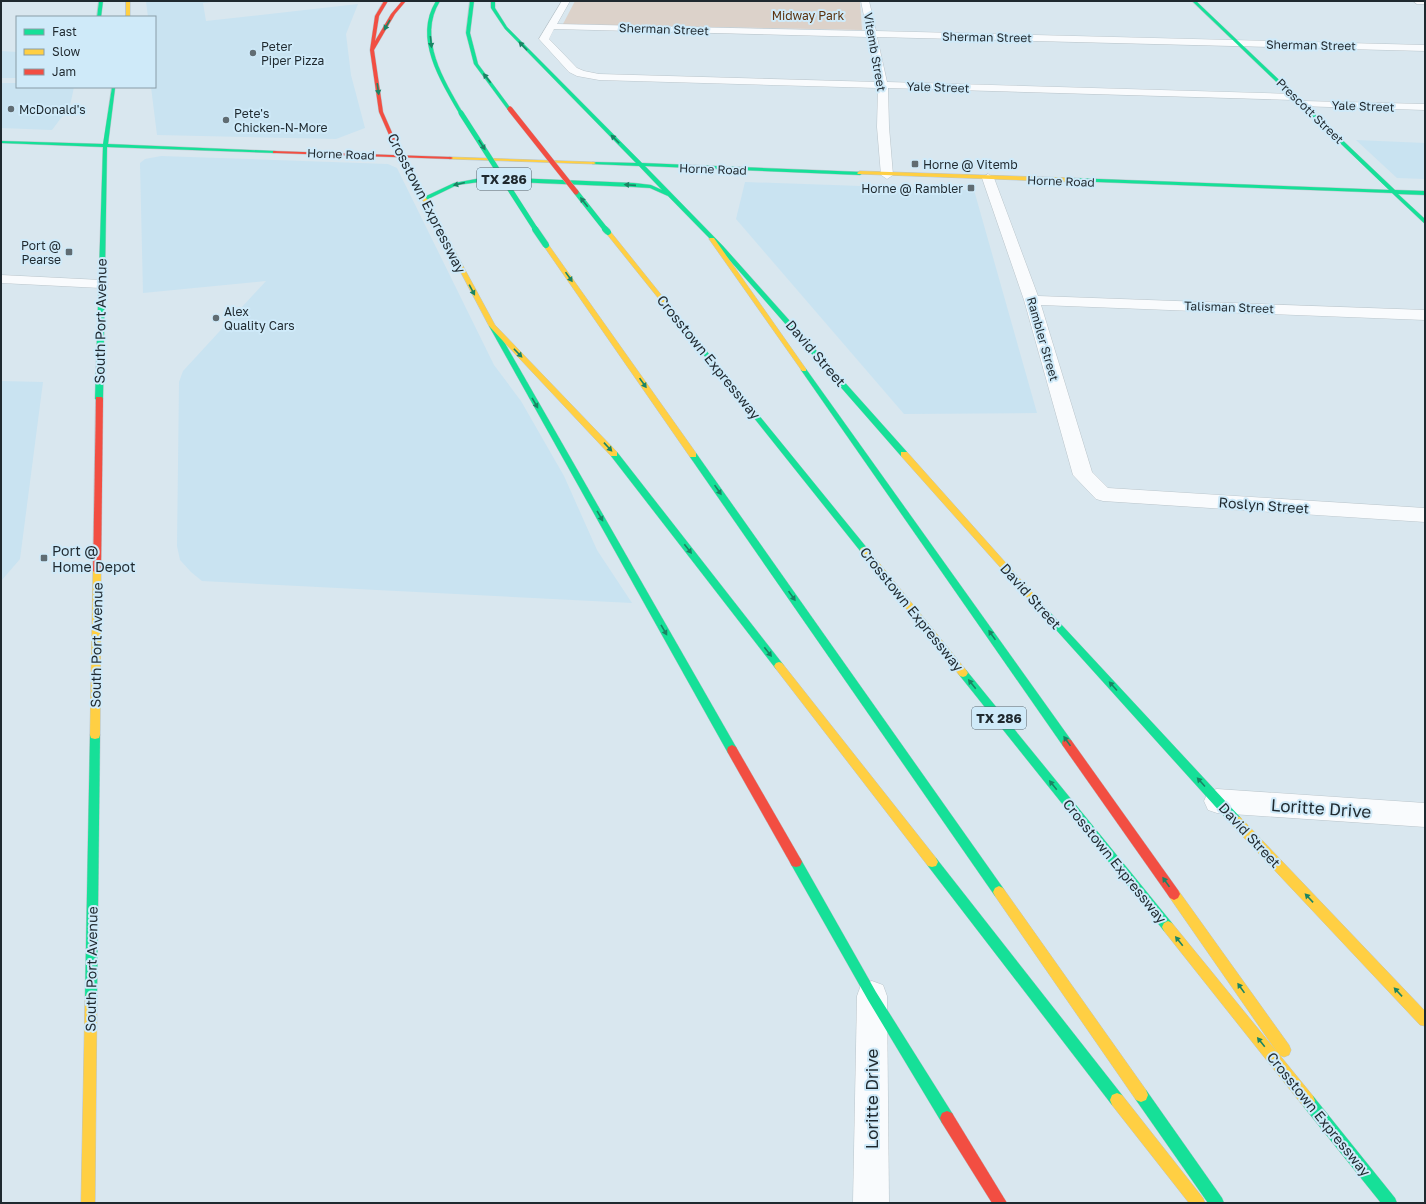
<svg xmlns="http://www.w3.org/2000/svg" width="1426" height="1204" viewBox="0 0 1426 1204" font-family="'Golos Text',sans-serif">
  <rect width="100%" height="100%" fill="#d9e7ef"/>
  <g fill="#c9e3f1">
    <polygon points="146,1 219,1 203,3 206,21 358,4 346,34 351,75 365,128 336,139 157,135 151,87 155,87 155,17 148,17"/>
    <polygon points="1,51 17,52 17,78 1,78"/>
    <polygon points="1,83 17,83 17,87 74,87 70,106 52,130 1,128"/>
    <polygon points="1356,140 1425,143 1425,179 1397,178"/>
    <polygon points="161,156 388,164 397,168 494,365 521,401 564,476 597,550 632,603 202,581 191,572 180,560 177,546 179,382 183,371 266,281 143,293 140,163 145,159"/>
    <polygon points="745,182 974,190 1037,413 904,414 736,219"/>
    <polygon points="1,381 43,382 20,559 1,581"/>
  </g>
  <polygon fill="#dcd2ca" points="575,1 860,1 862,30 563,24"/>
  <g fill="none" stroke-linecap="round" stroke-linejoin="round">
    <g stroke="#bac5cb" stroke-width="1">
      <g id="street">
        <path d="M562,1H570L557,24L867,31L861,1H869L876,31L1425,45V51L877,37L887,82L1294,94L1299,97L1294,100L888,88L889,127L893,175L887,179L881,175L877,127L878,88L599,80L577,76L569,72L539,39ZM554,29L868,37L877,82L599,74L584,71L577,68L549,39Z"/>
        <polygon points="1413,1 1425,1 1425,4 1417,4"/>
        <polygon points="1302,101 1425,104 1425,110 1298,106 1297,104 1298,102"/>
        <polygon points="988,174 994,178 1038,296 1425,310 1425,320 1041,305 1092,472 1108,488 1425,508 1425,522 1103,501 1096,499 1073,475 1024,300 982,178"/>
        <polygon points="1,275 101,280 106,281 108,284 106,287 101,288 1,283"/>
        <polygon points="1217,789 1425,803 1425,827 1217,813 1208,810 1204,801 1208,792"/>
        <polygon points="872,981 883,985 887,996 889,1203 853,1203 857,996 861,985"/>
      </g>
    </g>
    <g stroke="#bac5cb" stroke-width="1">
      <g id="fast">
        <polygon points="99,1 103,1 101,17 97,17"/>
        <path d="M436,1H440C417,38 444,80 463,113L461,114L459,113C440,80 413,38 436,1Z"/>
        <polygon points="470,1 474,1 470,33 478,64 512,110 508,110 474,64 466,33"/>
        <polygon points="491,1 495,1 495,8 507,27 642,163 862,172 863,173 860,175 645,166 723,246 907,452 907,456 901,456 719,248 668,196 650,188 634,187 487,181 457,185 426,200 422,200 422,198 454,183 487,177 634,183 651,185 662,190 639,166 592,164 592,162 594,162 636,163 505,29 491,8"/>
        <polygon points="1192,1 1196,1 1395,190 1425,191 1425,195 1398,194 1425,219 1425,224 1392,193 1070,181 1069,180 1072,178 1389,190"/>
        <polygon points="112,87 115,88 108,144 275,151 277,152 275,153 107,147 103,399 99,401 95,399 103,147 1,143 1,141 103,144"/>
        <polygon points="492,324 495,326 736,747 737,750 736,753 732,755 728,753 489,326"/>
        <polygon points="685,326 687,327 867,548 868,550 867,552 861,552 683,329 682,328"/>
        <polygon points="804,368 806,369 1071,740 1072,743 1071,746 1067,747 1063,746 801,370"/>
        <polygon points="611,452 617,452 782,663 784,666 782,669 779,670 776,669 611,456"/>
        <polygon points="690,453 696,453 1003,888 1005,892 1003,896 999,898 995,896 690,457"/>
        <polygon points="1043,607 1046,608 1240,817 1242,821 1240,825 1236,826 1232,825 1040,612 1038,610 1040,608"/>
        <polygon points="963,669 966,670 1172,923 1174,927 1172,931 1168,933 1164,931 960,676 958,673 960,670"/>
        <polygon points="95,731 99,732 100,735 97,998 95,1002 91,1004 87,1002 85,998 90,735 91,732"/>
        <polygon points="796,857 800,858 876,992 952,1113 954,1118 952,1123 947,1125 942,1123 868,1000 792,866 790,862 792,858"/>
        <polygon points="932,857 936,858 1122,1095 1124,1100 1122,1105 1117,1107 1112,1105 928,866 926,862 928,858"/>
        <polygon points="1141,1088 1146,1090 1222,1198 1224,1203 1208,1203 1136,1100 1134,1095 1136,1090"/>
        <polygon points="1308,1094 1313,1096 1395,1198 1397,1203 1381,1203 1303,1106 1301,1101 1303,1096"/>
      </g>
    </g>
    <g stroke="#bac5cb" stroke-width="1">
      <g id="slow">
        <rect x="126" y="1" width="4" height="16"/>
        <polygon points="393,143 397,144 495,325 617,452 617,456 611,456 489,326"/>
        <polygon points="451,157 594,162 596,163 594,164 449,159 449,157"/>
        <polygon points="860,171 1072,178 1075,180 1072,182 858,174 857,173"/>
        <polygon points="606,231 610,231 687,327 687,329 683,329 606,233"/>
        <polygon points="710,238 714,238 806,369 806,371 802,371 709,239"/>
        <polygon points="544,244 548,244 696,453 696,457 690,457 543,245"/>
        <polygon points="901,452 907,452 1046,608 1048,610 1046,612 1040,612 901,456"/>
        <polygon points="864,547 867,548 966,670 968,673 966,676 963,677 960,676 861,552 860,550 861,548"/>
        <polygon points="97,568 101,571 100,735 99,738 95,739 91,738 90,735 93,571"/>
        <polygon points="779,662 782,663 936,858 938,862 936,866 932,867 928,866 776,669 774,666 776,663"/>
        <polygon points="1236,816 1240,817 1425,1011 1425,1026 1420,1025 1232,825 1230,821 1232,817"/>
        <polygon points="999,886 1003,888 1146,1090 1148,1095 1146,1100 1141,1102 1136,1100 995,896 993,892 995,888"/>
        <polygon points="1174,888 1178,890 1289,1045 1291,1050 1289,1055 1284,1057 1279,1055 1170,898 1168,894 1170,890"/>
        <polygon points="1168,921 1172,923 1313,1096 1315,1101 1313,1106 1308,1108 1303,1106 1164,931 1162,927 1164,923"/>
        <polygon points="91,992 95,994 97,998 95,1203 81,1203 85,998 87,994"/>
        <polygon points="1117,1093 1122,1095 1203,1198 1205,1203 1189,1203 1112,1105 1110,1100 1112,1095"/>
      </g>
    </g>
    <g stroke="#bac5cb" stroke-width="1">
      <g id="jam">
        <polygon points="384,1 388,1 379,16 375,41 391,14 402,1 406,1 395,14 374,50 383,112 397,144 395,145 393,144 379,112 370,50 375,16"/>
        <polygon points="273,151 451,157 453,158 451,159 275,153 273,153"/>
        <polygon points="96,397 102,397 103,399 101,571 97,574 93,571"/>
        <polygon points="1067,739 1071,740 1178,890 1180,894 1178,898 1174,900 1170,898 1063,746 1062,743 1063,740"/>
        <polygon points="732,745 736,747 800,858 802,862 800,866 796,867 792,866 728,753 727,750 728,747"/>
        <polygon points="947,1111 952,1113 1007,1203 992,1203 942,1123 940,1118 942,1113"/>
      </g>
    </g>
    <use href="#street" fill="#f9fbfd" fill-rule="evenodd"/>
    <use href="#fast" fill="#16e098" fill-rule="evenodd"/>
    <use href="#slow" fill="#ffcf43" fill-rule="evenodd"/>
    <use href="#jam" fill="#f24e42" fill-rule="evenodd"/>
    <g stroke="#bcc3c8" stroke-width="5.5" stroke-linecap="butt">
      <g id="fast-bridge-far1">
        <polyline points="461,113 536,230"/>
        <polyline points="576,192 606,230"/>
      </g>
    </g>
    <g stroke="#bcc3c8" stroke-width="7" stroke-linecap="butt">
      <g id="fast-bridge">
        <polyline points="535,229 546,245"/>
        <polyline points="605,229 608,232"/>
      </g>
    </g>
    <g stroke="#bcc3c8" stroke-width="5.5" stroke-linecap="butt">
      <polyline id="jam-bridge" points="510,109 576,192"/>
    </g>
    <use href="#fast-bridge-far1" stroke="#16e098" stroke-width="5"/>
    <use href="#fast-bridge" stroke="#16e098" stroke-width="6"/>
    <use href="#jam-bridge" stroke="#f24e42" stroke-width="5"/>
  </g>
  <defs><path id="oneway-solid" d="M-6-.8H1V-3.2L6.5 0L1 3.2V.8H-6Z"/></defs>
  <g fill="#1a8464">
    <use href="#oneway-solid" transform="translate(387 25) rotate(120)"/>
    <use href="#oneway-solid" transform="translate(431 42) rotate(84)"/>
    <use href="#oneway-solid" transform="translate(523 46) rotate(-134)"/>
    <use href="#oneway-solid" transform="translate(487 78) rotate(-128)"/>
    <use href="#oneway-solid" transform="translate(378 89) rotate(82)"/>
    <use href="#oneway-solid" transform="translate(615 139) rotate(-135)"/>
    <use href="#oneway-solid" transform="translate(482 145) rotate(57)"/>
    <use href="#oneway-solid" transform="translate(459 184) rotate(166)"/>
    <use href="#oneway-solid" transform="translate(630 185) rotate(-176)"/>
    <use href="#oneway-solid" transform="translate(584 202) rotate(-128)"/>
    <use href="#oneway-solid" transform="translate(569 277) rotate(55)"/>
    <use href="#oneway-solid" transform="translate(472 290) rotate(62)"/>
    <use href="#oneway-solid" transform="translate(518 353) rotate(46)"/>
    <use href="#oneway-solid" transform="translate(643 383) rotate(55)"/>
    <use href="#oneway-solid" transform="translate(535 403) rotate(60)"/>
    <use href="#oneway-solid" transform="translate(608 447) rotate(47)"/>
    <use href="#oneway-solid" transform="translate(718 490) rotate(55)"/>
    <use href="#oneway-solid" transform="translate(600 516) rotate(60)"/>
    <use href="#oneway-solid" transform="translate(688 549) rotate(52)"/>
    <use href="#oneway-solid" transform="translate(792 596) rotate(55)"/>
    <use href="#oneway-solid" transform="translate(664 630) rotate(60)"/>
    <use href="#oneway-solid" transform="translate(992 635) rotate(-125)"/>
    <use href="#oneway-solid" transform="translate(768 652) rotate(52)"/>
    <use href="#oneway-solid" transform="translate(972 684) rotate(-129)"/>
    <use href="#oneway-solid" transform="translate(1113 686) rotate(-132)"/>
    <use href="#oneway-solid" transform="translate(1067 741) rotate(-125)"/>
    <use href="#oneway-solid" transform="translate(1201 782) rotate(-132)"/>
    <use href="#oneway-solid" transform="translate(1053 785) rotate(-129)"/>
    <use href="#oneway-solid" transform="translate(1166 882) rotate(-125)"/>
    <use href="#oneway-solid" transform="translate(1309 898) rotate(-133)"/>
    <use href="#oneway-solid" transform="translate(1179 941) rotate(-129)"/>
    <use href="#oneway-solid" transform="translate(1241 988) rotate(-125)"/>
    <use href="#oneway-solid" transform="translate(1398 992) rotate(-133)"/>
    <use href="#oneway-solid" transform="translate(1261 1042) rotate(-129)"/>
  </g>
  <g fill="#606c72" stroke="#cfeaf9" stroke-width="1.5">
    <circle cx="253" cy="53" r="4"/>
    <circle cx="11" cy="109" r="4"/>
    <circle cx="226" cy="120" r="4"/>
    <rect x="911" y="160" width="8" height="8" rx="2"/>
    <rect x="967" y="184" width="8" height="8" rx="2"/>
    <rect x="65" y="248" width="8" height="8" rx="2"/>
    <circle cx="216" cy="318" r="4"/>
    <rect x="40" y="554" width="8" height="8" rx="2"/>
  </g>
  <g text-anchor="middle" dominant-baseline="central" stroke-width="4" stroke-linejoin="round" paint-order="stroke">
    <g font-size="12" fill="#5c3411" stroke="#cfeaf9">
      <text x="808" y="15">Midway Park</text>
    </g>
    <g font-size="12" fill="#1f292f" stroke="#cfeaf9">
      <text transform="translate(664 29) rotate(2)">Sherman Street</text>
      <text transform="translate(987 37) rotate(1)">Sherman Street</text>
      <text transform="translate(1311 45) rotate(1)">Sherman Street</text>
      <text transform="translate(875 52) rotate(80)">Vitemb Street</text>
      <text transform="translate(938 87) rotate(2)">Yale Street</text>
      <text transform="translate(1363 106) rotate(2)">Yale Street</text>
      <text transform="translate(1310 111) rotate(44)">Prescott Street</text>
      <text transform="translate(341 154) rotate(2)">Horne Road</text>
      <text transform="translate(713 169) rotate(2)">Horne Road</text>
      <text transform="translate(1061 181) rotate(2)">Horne Road</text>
      <text transform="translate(1229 307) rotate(2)">Talisman Street</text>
      <text transform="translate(1043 339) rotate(74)">Rambler Street</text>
    </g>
    <g font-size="12" fill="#1f292f" stroke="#cfeaf9" text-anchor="start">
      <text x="261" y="46">Peter<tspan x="261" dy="14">Piper Pizza</tspan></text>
      <text x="19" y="109">McDonald's</text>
      <text x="234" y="113">Pete's<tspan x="234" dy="14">Chicken-N-More</tspan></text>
      <text x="923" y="164">Horne @ Vitemb</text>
      <text x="963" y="188" text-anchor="end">Horne @ Rambler</text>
      <text x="61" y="245" text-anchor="end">Port @<tspan x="61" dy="14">Pearse</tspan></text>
      <text x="224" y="311">Alex<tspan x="224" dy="14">Quality Cars</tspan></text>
    </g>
    <g fill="#cfeaf9" stroke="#54636c" stroke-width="1">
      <rect x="477" y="168" width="54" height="22" rx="3"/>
      <rect x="972" y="707" width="54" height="22" rx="3"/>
    </g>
    <g font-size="13" font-weight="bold" fill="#1f292f">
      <text x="504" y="179">TX 286</text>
      <text x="999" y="718">TX 286</text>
    </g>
    <g font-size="14" fill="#1f292f" stroke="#cfeaf9">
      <text transform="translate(427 203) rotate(63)">Crosstown Expressway</text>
      <text transform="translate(100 321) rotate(-89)">South Port Avenue</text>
      <text transform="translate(816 353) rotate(49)">David Street</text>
      <text transform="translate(709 357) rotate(51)">Crosstown Expressway</text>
      <text transform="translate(1264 505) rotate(4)">Roslyn Street</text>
      <text transform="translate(1031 596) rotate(48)">David Street</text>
      <text transform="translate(912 609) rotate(51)">Crosstown Expressway</text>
      <text transform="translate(96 645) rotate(-89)">South Port Avenue</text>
      <text transform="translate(1250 835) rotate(47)">David Street</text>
      <text transform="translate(1115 861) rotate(51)">Crosstown Expressway</text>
      <text transform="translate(91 969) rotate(-89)">South Port Avenue</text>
      <text transform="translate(1319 1114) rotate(51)">Crosstown Expressway</text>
    </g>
    <g font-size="14" fill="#1f292f" stroke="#cfeaf9" text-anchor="start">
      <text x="52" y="550">Port @<tspan x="52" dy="16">Home Depot</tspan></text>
    </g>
    <g font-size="17" fill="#1f292f" stroke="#cfeaf9">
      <text transform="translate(1321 808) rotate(4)">Loritte Drive</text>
      <text transform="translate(871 1099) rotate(-90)">Loritte Drive</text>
    </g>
  </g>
  <rect width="1426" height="1204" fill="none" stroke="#1f292f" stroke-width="4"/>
  <rect x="16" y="16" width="140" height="72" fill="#cfeaf9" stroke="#899da8"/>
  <rect x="24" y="29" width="20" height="6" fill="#16e098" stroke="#899da8"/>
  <text x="52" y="36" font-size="12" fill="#1f292f">Fast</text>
  <rect x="24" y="49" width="20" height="6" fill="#ffcf43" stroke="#899da8"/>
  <text x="52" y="56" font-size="12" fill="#1f292f">Slow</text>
  <rect x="24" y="69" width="20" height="6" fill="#f24e42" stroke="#899da8"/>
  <text x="52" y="76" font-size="12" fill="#1f292f">Jam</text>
</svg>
